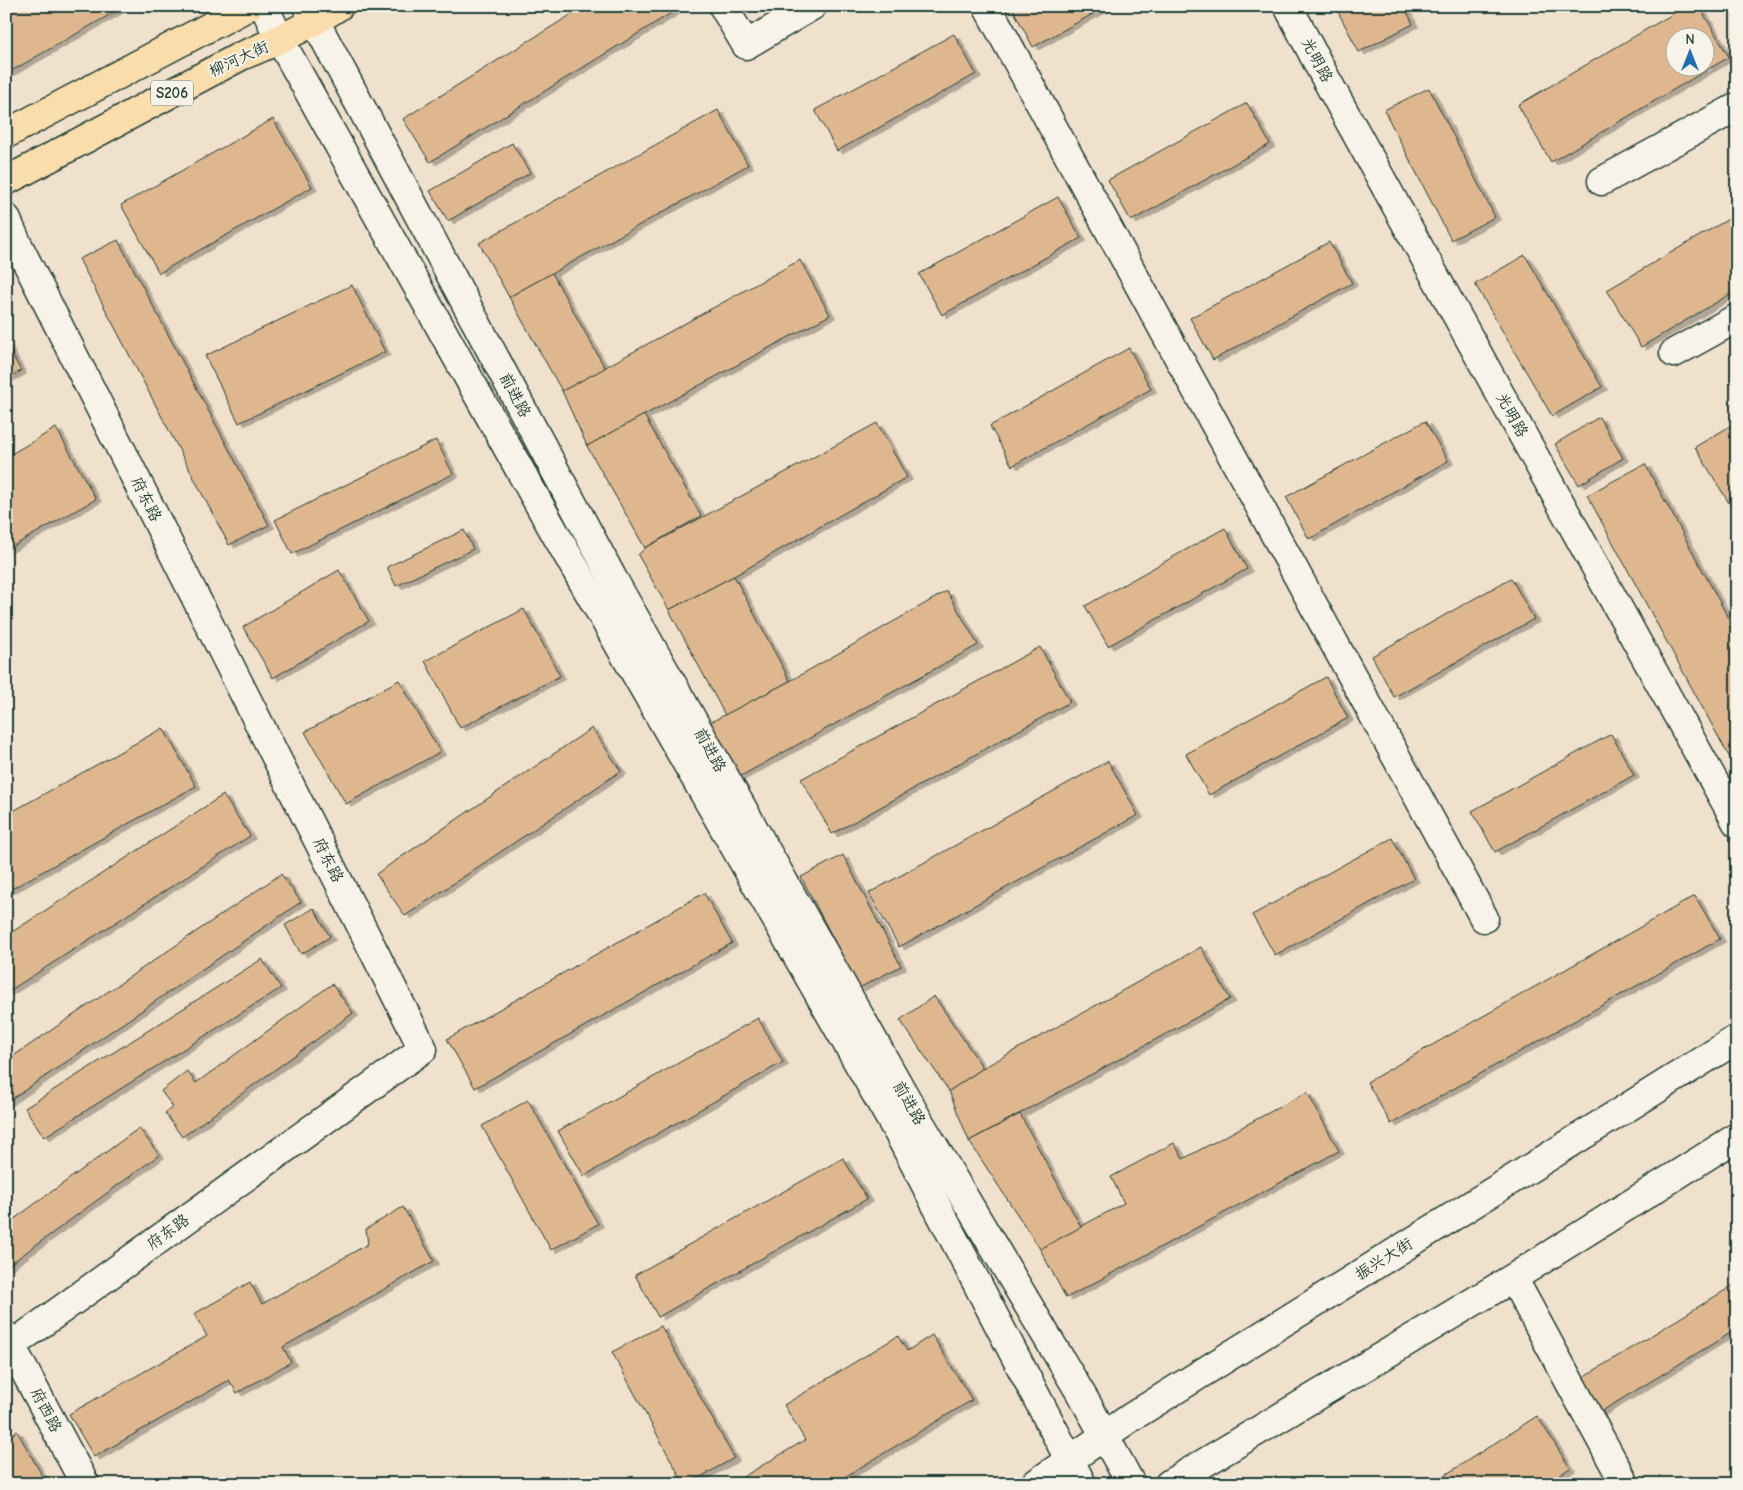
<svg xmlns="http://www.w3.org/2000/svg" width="1743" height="1490" viewBox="0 0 1743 1490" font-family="'Comic Neue','LXGW WenKai TC',sans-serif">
  <defs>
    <filter id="shadow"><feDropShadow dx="5.5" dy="3" stdDeviation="0" flood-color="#0004"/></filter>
  </defs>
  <rect width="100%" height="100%" fill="#f0e1cd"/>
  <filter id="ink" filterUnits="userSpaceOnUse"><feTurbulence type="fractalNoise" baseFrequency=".02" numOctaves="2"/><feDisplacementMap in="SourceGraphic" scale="10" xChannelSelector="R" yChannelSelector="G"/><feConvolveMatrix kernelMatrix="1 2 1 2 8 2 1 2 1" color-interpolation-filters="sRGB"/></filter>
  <g filter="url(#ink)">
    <g fill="#dfb78f" stroke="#1f3d34" fill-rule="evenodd" filter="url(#shadow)">
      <polygon points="10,6 125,6 6,74 6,9"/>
      <polygon points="585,6 674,6 676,10 430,162 403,119"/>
      <polygon points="1011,6 1107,6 1033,47"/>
      <polygon points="1335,6 1404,6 1413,24 1359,52"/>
      <path d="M1686,6H1699L1729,57L1551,162L1518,105ZM1676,38H1706V68H1676Z"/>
      <polygon points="954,34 976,74 837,151 815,110"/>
      <polygon points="1429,88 1495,217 1451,240 1384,110"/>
      <polygon points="1247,103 1270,144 1131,221 1108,180"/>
      <polygon points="718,110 748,165 509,297 479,243"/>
      <polygon points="273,119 312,187 159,273 121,205"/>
      <polygon points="512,143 530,173 448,221 430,191"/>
      <polygon points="1058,197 1081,238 942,315 919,274"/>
      <polygon points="1737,214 1737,290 1641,347 1607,290"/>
      <polygon points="118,240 269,525 229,545 79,259"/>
      <polygon points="1329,242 1352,283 1213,360 1190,318"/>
      <polygon points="1525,255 1602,387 1552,416 1475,284"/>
      <polygon points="800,260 830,315 587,446 562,391"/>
      <polygon points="552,273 605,368 562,391 509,297"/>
      <polygon points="352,285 385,352 239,423 205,356"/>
      <polygon points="6,343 21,371 6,379"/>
      <polygon points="1129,348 1151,389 1012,466 990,426"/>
      <polygon points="644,415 701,516 645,548 587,446"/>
      <polygon points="1599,417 1623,458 1579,485 1555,444"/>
      <polygon points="1425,421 1448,461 1309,539 1286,497"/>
      <polygon points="1737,422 1737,498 1729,503 1695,447"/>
      <polygon points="877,423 907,477 734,576 669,610 638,555 645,548"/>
      <polygon points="56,428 96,499 6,550 6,457"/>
      <polygon points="436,440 453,474 292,554 275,520"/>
      <polygon points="1645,464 1737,634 1737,771 1587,495"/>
      <polygon points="1225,528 1247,569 1108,646 1085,606"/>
      <polygon points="464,530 473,549 396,586 387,567"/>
      <polygon points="339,570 369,621 273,678 243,627"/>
      <polygon points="734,576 790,681 725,715 669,610"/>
      <polygon points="1511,578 1534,619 1394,697 1372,656"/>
      <polygon points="947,591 978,645 739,777 709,723 790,681"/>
      <polygon points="524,609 560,676 460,728 425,661"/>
      <polygon points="1040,647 1070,702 832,834 801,779"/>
      <polygon points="1326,677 1348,718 1209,795 1186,754"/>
      <polygon points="399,680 440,752 346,804 305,732"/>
      <polygon points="163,728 196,786 6,892 6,815"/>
      <polygon points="592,728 621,771 405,916 376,874"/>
      <polygon points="1611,734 1634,775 1495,852 1472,811"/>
      <polygon points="1108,761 1138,815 899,947 869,893"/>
      <polygon points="223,795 250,836 6,993 6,936"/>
      <polygon points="1392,838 1414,879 1275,955 1252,915"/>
      <polygon points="843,855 901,966 859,988 801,877"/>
      <polygon points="281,874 301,902 6,1103 6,1061"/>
      <polygon points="704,893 732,943 475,1088 447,1039"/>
      <polygon points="1695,896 1720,939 1391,1124 1367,1082"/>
      <polygon points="314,908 330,937 301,954 285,925"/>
      <polygon points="1201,947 1230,999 969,1141 949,1091 983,1068"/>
      <polygon points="262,959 281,988 44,1137 25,1108"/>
      <polygon points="332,984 353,1013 182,1137 165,1113 173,1107 161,1091 187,1071 196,1083"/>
      <polygon points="934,996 983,1068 949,1091 900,1020"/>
      <polygon points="758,1018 783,1062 584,1176 558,1131"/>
      <polygon points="1307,1092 1339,1151 1066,1298 1040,1249 1124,1203 1111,1177 1174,1143 1183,1159"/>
      <polygon points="528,1100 598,1224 551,1250 482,1126"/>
      <polygon points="1020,1114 1081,1227 1040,1249 969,1141"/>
      <polygon points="139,1128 159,1155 6,1267 6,1225"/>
      <polygon points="843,1158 867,1199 658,1317 635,1275"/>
      <polygon points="403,1207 434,1261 283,1347 291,1362 237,1393 229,1380 94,1457 69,1414 207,1336 194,1314 250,1282 262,1304 368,1244 366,1229"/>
      <polygon points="1737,1283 1737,1329 1597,1414 1577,1381"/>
      <polygon points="661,1326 734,1458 688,1484 684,1484 612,1352"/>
      <polygon points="932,1335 972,1400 833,1484 731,1484 805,1440 784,1405 898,1336 907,1351"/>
      <polygon points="1537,1416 1570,1468 1546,1484 1431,1484"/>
      <polygon points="17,1431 44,1479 36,1484 6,1484 6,1438"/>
    </g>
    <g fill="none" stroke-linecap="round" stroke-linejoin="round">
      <g stroke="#1f3d34" stroke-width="31">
        <g id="minor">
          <polyline points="264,6 280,40 555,533 899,1134 1082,1484"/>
          <polyline points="307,6 613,579 916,1116 1087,1404 1131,1484"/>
          <polyline points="723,6 746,45 812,6"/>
          <polyline points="987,6 1484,918"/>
          <polyline points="1288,6 1325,77 1737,823"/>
          <polyline points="1602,181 1737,107"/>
          <polyline points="6,218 17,243 423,1049 12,1345"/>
          <polyline points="1674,353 1737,318"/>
          <polyline points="1513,1278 1625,1484"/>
          <polyline points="6,1336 85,1484"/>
          <polyline points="1035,1484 1130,1418 1737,1039"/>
          <polyline points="1169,1484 1513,1278 1737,1137"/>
        </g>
      </g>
      <g stroke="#1f3d34" stroke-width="31">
        <g id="major">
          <polyline points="6,134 249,6"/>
          <path d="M6,181L241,56C276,42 307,27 339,6"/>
        </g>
      </g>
      <use href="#minor" stroke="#f7f3e8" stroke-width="28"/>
      <use href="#major" stroke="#f9deab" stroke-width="28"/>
    </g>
  </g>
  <g text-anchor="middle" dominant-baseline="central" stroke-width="4" stroke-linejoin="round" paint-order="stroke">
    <rect fill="#f7f3e8" stroke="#60746a" stroke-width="1" x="151" y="80.5" width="42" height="25" rx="4"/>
    <g font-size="15" font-weight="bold" fill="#1f3d34">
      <text x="172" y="93">S206</text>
    </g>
    <g font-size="16" fill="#1f3d34" stroke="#f7f3e8">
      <text transform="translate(239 59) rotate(-25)">柳河大街</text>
      <text transform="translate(1317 60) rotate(62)">光明路</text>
      <text transform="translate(515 395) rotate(62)">前进路</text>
      <text transform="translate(1512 415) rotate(61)">光明路</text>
      <text transform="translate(146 499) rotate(63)">府东路</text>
      <text transform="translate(710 750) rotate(61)">前进路</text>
      <text transform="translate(328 860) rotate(63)">府东路</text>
      <text transform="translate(909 1103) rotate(60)">前进路</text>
      <text transform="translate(168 1232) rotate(-36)">府东路</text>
      <text transform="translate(1384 1259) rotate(-32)">振兴大街</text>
      <text transform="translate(46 1410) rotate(62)">府西路</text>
    </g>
  </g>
  <rect width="1743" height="1490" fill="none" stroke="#f7f3e8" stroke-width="25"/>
  <rect x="12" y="12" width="1718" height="1465" fill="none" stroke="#1f3d34" stroke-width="2" filter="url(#ink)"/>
  <g transform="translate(1690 52)"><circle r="24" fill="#f7f3e8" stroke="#a1aaa0"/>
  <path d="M0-4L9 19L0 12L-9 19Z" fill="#1f6fb2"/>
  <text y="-8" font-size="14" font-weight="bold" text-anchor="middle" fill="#1f3d34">N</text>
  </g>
</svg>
